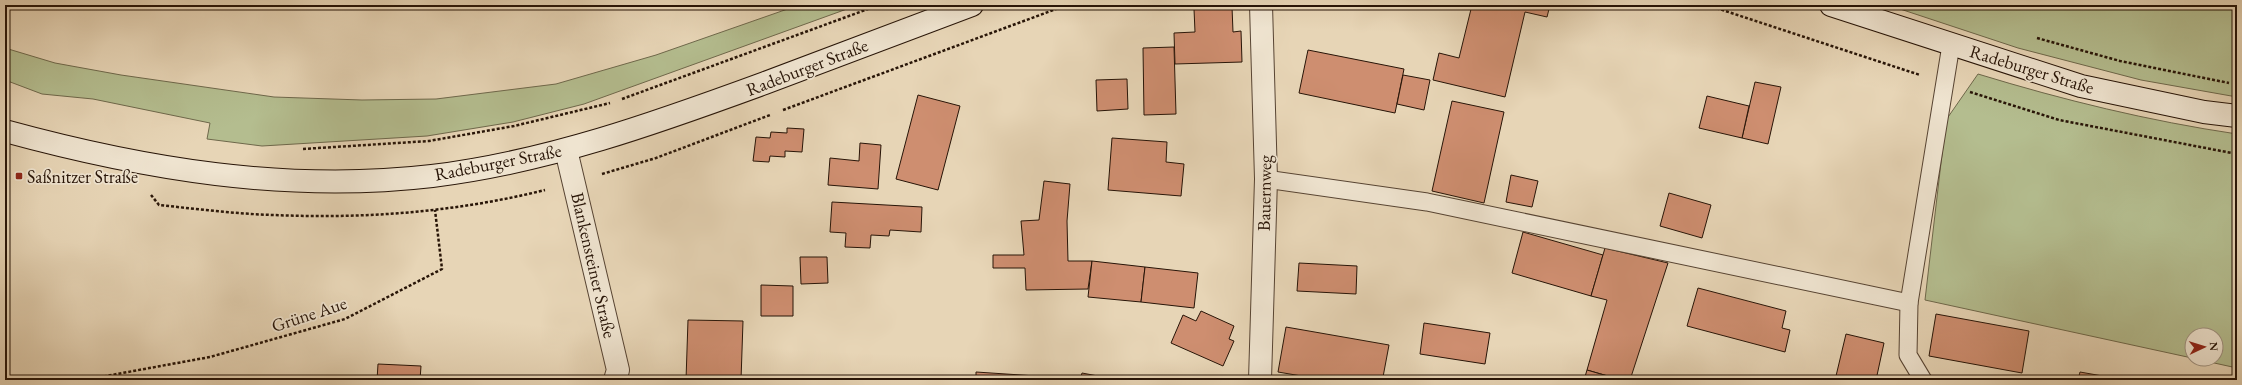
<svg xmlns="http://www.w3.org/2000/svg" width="2242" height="385" viewBox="0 0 2242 385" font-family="'EB Garamond',serif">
  <rect width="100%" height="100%" fill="#e7d5b6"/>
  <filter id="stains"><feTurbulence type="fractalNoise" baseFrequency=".005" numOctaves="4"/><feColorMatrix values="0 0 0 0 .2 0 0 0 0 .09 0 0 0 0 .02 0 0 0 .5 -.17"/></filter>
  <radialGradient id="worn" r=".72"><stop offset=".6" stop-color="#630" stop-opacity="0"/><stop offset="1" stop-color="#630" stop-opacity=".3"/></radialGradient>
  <g fill="#b4bd8f" stroke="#6e684b">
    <polygon points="799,5 858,5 584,104 513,122 427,136 262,146 207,139 210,123 93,99 42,94 5,80 5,48 55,63 121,75 274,97 362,100 436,99 556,84 656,55"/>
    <polygon points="1888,5 2237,5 2237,97 2141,80 2018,48"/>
    <path d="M1978,74C2063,100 2149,121 2237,134V368L2196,359H2216V335H2192V358L1925,300L1946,120Z"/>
  </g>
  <g fill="#ce8e70" stroke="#271407">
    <polygon points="1472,5 1550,5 1547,17 1525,12 1505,97 1433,80 1439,53 1459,58"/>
    <polygon points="1232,7 1233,32 1241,31 1242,62 1175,64 1174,33 1195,32 1194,9"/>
    <polygon points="1174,47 1176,114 1144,115 1143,48"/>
    <polygon points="1308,50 1404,69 1395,113 1299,93"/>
    <polygon points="1403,75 1430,80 1424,110 1397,104"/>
    <polygon points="1127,79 1128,109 1097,111 1096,80"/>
    <polygon points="1755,82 1781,87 1768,144 1742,138"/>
    <polygon points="918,95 960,106 938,190 896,179"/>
    <polygon points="1707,96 1749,106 1742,138 1699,128"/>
    <polygon points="1452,101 1504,112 1484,203 1432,191"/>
    <polygon points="787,128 804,129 802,152 785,151 785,157 770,156 769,162 753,161 756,137 770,138 771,132 787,133"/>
    <polygon points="1112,138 1167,142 1166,162 1184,164 1181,196 1108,190"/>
    <polygon points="860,143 881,145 878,189 828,185 830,158 859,161"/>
    <polygon points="1511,175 1538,181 1532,207 1506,202"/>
    <polygon points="1044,181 1070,184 1067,221 1068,261 1092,261 1088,289 1026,290 1025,268 993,268 993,255 1024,255 1021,221 1039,220"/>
    <polygon points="1669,193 1711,205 1702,238 1660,226"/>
    <polygon points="832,202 922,207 921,232 890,230 889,236 871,235 870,248 845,247 846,233 830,232"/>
    <polygon points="1523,232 1603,255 1591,296 1512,273"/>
    <polygon points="1605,248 1668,263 1630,380 1622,380 1587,370 1607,300 1591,296"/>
    <polygon points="800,257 827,257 828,283 801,284"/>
    <polygon points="1092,261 1145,267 1141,302 1088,297"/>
    <polygon points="1299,263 1357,266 1356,294 1297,291"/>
    <polygon points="1145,267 1198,273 1194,308 1141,302"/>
    <polygon points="761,285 793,286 793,316 761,316"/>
    <polygon points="1698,288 1786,311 1782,328 1790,330 1785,352 1687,326"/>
    <polygon points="1201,311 1234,326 1229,339 1234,341 1223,366 1171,343 1183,315 1196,321"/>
    <polygon points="1936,314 2029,331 2022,373 1929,356"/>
    <polygon points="688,320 743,321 741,380 686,380"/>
    <polygon points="1424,323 1490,333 1485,364 1420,354"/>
    <polygon points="1286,327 1389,345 1383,377 1398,380 1325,380 1278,372"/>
    <polygon points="1846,334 1884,343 1876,380 1853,380 1836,376"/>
    <polygon points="378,364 421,366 420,380 377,380"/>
    <polygon points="1587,370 1621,380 1584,380"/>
    <polygon points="976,372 1036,376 1036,380 976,380"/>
    <polygon points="2080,372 2125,380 2078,380"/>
    <polygon points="1082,373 1119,380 1080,380"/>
  </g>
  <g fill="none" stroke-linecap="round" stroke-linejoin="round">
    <g stroke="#574433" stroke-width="19">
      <g id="service">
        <polyline points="1266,179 1427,202 1909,303 1951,45"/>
        <polyline points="1909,303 1908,355 1923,380"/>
      </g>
    </g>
    <g stroke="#574433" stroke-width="24">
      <g id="minor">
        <polyline points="566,150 618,370 615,380"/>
        <polyline points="1260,380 1266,179 1261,5"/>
      </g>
    </g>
    <g stroke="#271407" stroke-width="24">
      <g id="secondary">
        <polyline points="1831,5 2081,86 2204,112 2237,116"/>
        <path d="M5,131C144,169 287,193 432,176C547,162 656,123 765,83C834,57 903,31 972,5"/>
      </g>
    </g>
    <g stroke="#271407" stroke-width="2.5" stroke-dasharray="3 2" stroke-linecap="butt">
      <polyline points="1707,5 1920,75"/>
      <polyline points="2037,38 2120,61 2229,83"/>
      <polyline points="1970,92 2059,120 2237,154"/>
      <polyline points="622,99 879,5"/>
      <polyline points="783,110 1067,5"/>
      <polyline points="303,149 429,141 514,126 610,103"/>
      <polyline points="602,174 656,158 770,115"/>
      <path d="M151,195L159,205C197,209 236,214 274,215C365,219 456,212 545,190"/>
      <polyline points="84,380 210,357 345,319 442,269 435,210"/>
    </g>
    <use href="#service" stroke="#efe4d0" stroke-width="17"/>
    <use href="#minor" stroke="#efe4d0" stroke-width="22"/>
    <use href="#secondary" stroke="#efe4d0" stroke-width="22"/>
  </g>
  <rect fill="#8f2418" stroke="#efe4d0" stroke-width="1.5" x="15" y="172" width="8" height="8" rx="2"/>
  <g text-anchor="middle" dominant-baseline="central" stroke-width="3.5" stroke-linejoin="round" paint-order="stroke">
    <g font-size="18" fill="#271407" stroke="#efe4d0">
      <text transform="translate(807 67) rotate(-21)">Radeburger Straße</text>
      <text transform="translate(2032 69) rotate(17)">Radeburger Straße</text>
      <text transform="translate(498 162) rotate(-11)">Radeburger Straße</text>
      <text transform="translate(1264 193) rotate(-89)">Bauernweg</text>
      <text transform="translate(594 265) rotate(77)">Blankensteiner Straße</text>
      <text transform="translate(309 314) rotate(-18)">Grüne Aue</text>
    </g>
    <g font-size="18" fill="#271407" stroke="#efe4d0" text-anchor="start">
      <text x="27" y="176">Saßnitzer Straße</text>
    </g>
  </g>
  <rect width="2242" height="385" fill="none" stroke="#e7d5b6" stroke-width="20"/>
  <rect x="6" y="6" width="2230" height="373" fill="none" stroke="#271407" stroke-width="2"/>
  <rect x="10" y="10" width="2222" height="365" fill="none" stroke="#271407"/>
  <g transform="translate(2204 347) rotate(86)"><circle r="19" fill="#efe4d0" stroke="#9f9180"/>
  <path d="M0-3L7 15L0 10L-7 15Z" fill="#8f2418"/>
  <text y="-6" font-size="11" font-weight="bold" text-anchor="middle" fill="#271407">N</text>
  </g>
  <rect width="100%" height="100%" filter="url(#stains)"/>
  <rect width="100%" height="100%" fill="url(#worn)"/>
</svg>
